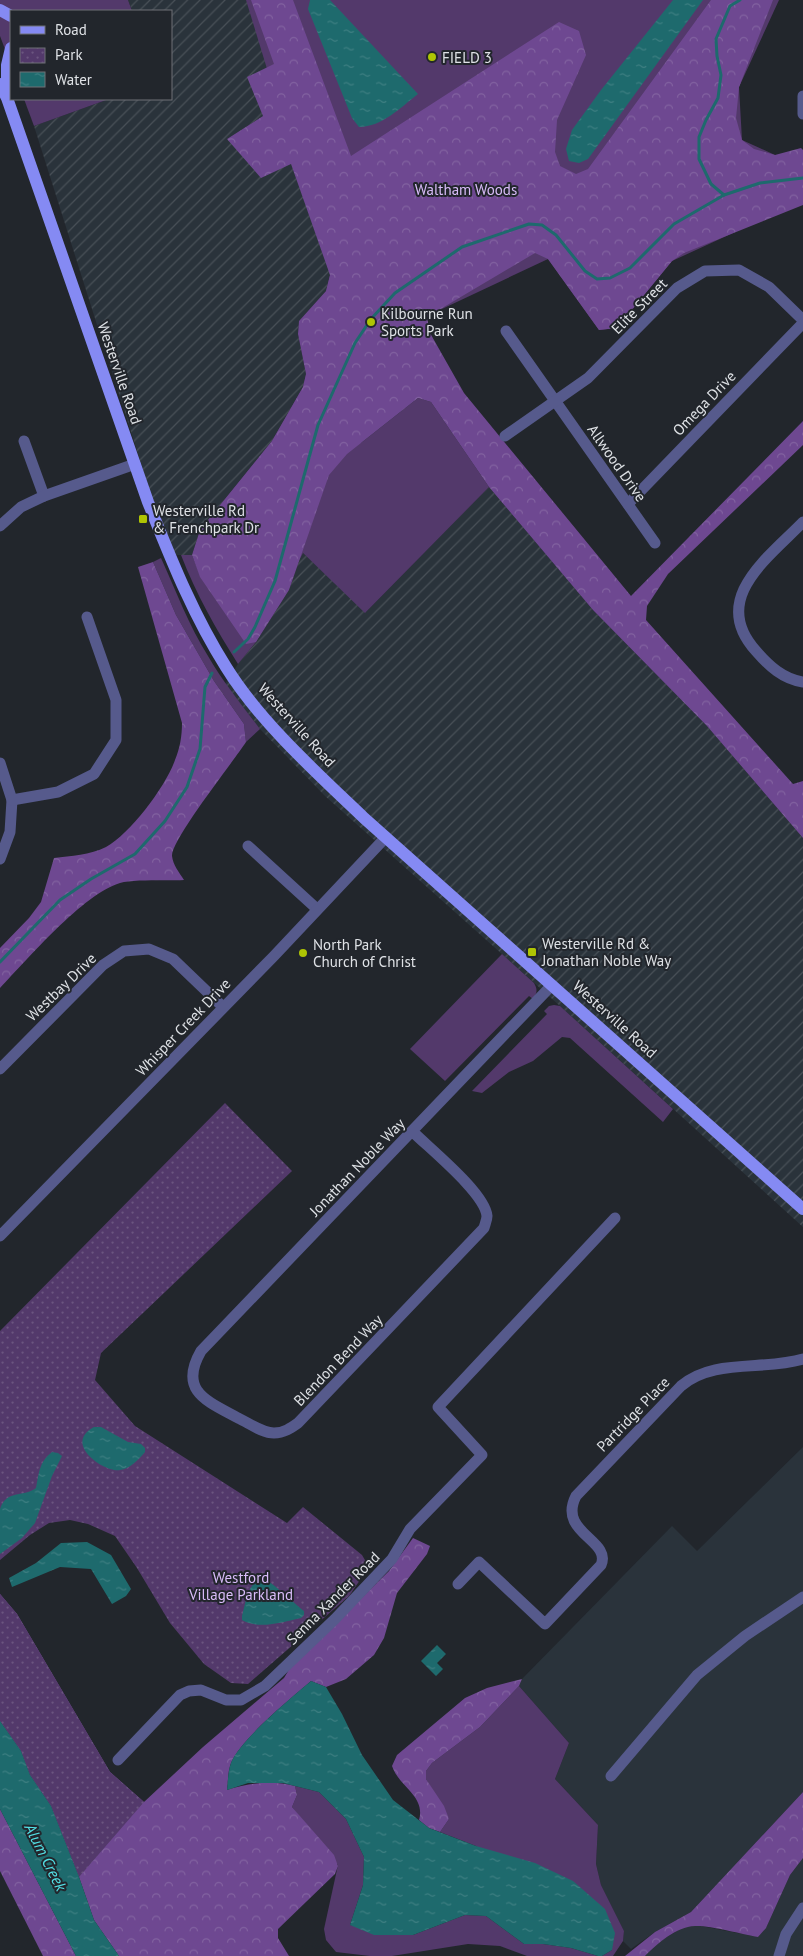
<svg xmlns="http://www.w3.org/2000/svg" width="803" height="1956" viewBox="0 0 803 1956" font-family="'PT Sans',sans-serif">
  <defs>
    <pattern id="industrial-furrows" width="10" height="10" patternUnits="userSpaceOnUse" patternTransform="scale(1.25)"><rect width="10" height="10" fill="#2a333b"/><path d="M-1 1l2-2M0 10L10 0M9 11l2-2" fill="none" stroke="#485057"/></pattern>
    <pattern id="forest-crowns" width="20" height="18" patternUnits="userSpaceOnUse" patternTransform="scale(1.25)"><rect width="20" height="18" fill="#6e4891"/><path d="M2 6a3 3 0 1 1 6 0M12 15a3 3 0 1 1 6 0" fill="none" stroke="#8262a0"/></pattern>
    <pattern id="park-dots" width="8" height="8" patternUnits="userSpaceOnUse" patternTransform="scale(1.25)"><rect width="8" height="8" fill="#53396b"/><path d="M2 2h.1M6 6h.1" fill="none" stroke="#6b5580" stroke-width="1.8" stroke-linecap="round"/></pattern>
    <pattern id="water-ripples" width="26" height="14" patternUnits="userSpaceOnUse" patternTransform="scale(1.25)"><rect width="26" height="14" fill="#1e6a6d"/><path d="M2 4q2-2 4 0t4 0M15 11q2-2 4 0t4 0" fill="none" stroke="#3e7f82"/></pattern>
  </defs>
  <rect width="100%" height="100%" fill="#22262c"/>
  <g fill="#2a333b">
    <polygon points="803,1447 803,1792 691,1912 655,1932 631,1949 623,1941 624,1931 601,1885 596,1864 598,1825 555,1779 569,1743 519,1686 522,1679 672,1526 697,1551"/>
    <polygon points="803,1858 803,1956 645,1956 657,1943 682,1928 696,1925 758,1937 766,1928 790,1875"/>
  </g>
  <g fill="url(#industrial-furrows)">
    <polygon points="128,0 251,0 274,65 263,116 227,139 291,163 330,274 326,291 299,321 298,334 306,374 303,387 272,441 200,530 192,555 170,555 34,126 109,99 171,99 171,11 132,11"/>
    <polygon points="489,487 593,610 707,726 803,838 803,1227 560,1006 325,796 260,729 225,684 238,664 256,642 289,590 302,552 366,612"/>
  </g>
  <g fill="#53396b">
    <polygon points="0,0 128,0 132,11 11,11 11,65 0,36"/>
    <path d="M246,0H779L739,87L742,140L775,155L803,201L672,261L617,328L599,330L548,259L427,316L361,443L418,398L431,402L489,487L365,613L303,553L256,642L238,664C216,629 196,594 181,555H192L200,575V530L272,441L303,387L330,275Z"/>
    <polygon points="24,99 109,99 34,126"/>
    <path d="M161,558C176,591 189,626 208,656C223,682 242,705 260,729L246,742L244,724L214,681L176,615L153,562Z"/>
    <path d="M502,954L534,983C538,990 537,993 533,999L529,996L445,1081L410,1049Z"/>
    <polygon points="554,1005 560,1006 673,1109 663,1122 570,1038 562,1037 533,1061 509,1072 482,1093 472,1091 547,1014 544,1011 549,1006"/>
    <polygon points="519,1686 569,1743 555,1779 598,1825 596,1864 601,1885 624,1931 623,1941 613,1956 602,1956 612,1950 476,1846 440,1832 449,1819 426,1779 426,1771 432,1763 480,1727"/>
    <polygon points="295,1786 319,1792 346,1819 364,1857 363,1885 350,1925 413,1935 465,1915 486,1916 524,1944 543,1944 571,1948 598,1956 527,1956 500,1946 468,1944 392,1956 370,1956 336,1952 326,1940 324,1929 338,1865 292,1807 297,1795"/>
  </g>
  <g fill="url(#forest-crowns)">
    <polygon points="251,0 293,0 351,156 559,22 579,31 586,55 557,120 555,152 560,166 576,174 588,169 711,0 773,0 739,87 736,118 742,140 754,149 775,155 801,148 803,150 803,205 684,253 672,261 617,328 599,330 548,259 535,253 427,317 430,333 464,393 631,596 803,421 803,445 668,574 647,606 646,620 793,784 803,781 803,838 707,726 593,610 489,487 431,402 418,398 347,454 329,475 289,590 256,642 246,644 200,577 192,555 200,530 272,441 303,387 306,374 298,334 299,321 326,291 330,275 291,164 261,178 227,139 263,116 247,77 274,64"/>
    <path d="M153,562L176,615L214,681L244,724L246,742C233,762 171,840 172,856C173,865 179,872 184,880C168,881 134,879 120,883C83,894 28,959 0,988V948L29,918L41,902L54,858C71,856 90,855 106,847C130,834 166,786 175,760C180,748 182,736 182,723L138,567Z"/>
    <path d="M413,1538L430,1546L427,1554L397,1593L384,1638L374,1655L346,1679L326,1687L311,1681C290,1699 241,1739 231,1763C228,1770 228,1782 227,1790C249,1783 272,1780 295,1786L297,1795L292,1807L334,1855L338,1866L335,1874L278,1929V1938L289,1956H119L94,1920L79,1877L51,1806L30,1775L21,1751L0,1721V1594L17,1614L110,1772L144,1802L203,1747L284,1678L290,1668L389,1571Z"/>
    <path d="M522,1679L519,1686L480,1727L432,1763L426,1771V1779L444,1806L449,1819L440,1832L429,1828L419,1820C426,1796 399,1787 392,1766L397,1755L465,1698L487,1688Z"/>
    <path d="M803,1792V1858L790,1875L766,1928L758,1937C742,1934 708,1925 695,1926C676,1927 658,1943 645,1956H625L655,1932L691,1912Z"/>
    <polygon points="0,1809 76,1956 43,1956 0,1871"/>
  </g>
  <g fill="url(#park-dots)">
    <polygon points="225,1103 292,1171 101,1353 95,1380 135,1426 287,1523 303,1507 362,1555 369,1567 349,1596 248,1684 231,1683 204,1664 170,1623 137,1568 115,1536 88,1524 70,1520 49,1523 30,1535 0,1560 0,1331"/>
    <polygon points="0,1594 17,1614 110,1772 144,1802 79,1877 51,1806 30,1775 21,1751 0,1721"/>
  </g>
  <g fill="url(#water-ripples)">
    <path d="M310,0H330L418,94C401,107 382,127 359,127L352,118L308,9Z"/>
    <polygon points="673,0 703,0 588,159 579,163 569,161 566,149 572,130 601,90"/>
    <path d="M94,1427H101L128,1442L141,1444L145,1448V1452C139,1459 130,1469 120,1470C105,1473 62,1444 94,1427Z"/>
    <path d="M52,1452L58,1453L62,1456L52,1476L35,1523L22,1538L0,1554V1509C7,1489 22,1498 36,1488C39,1473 39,1462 52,1452Z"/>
    <polygon points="87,1542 111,1555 131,1589 126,1596 112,1604 91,1569 60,1567 12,1587 9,1578 36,1563 61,1543"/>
    <path d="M264,1579C271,1581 296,1605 304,1611V1615L301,1618C282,1622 260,1630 242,1620V1616C246,1602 248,1580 264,1579Z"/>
    <polygon points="437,1645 446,1654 437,1663 443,1669 436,1676 421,1661"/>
    <path d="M311,1681L326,1687L342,1714L362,1755L393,1800L429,1828L476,1846L535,1863L573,1881L605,1909L615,1933L612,1950L602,1956H598L571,1948L543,1944H524L486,1916L465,1915L413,1935H374L350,1925L363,1885L364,1857L346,1819L319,1792L283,1783H248L227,1790C228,1782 228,1771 231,1763C239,1741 291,1698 311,1681Z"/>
    <polygon points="0,1721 21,1751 30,1775 51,1806 79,1877 94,1920 119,1956 76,1956 0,1809"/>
  </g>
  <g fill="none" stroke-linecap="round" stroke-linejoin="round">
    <g stroke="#1e6a6d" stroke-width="3">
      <polyline points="724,195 711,184 699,159 699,137 706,120 718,98 721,75 717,56 716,39 730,6 740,0"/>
      <polyline points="234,652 248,639 255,627 275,581 318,425 355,343 371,319 395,293 462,247 529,224 542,225 556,235 585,271 597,279 610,278 630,268 674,224 724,195 760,183 803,178"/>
      <polyline points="0,962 60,900 91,879 135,854 165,821 187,787 200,749 205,687 212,673"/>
    </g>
    <g stroke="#565a8c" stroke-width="11">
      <polyline points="803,96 803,114"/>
      <polyline points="506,331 655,543"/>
      <polyline points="505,436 588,378 677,288 705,271 739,270 769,287 803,320"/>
      <polyline points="24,441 44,496"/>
      <polyline points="628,504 803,323"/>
      <path d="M803,522C768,558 709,599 756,651C769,666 783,679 803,682"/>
      <polyline points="0,526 21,507 44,496 135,464"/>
      <polyline points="0,763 12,800 10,832 0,859"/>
      <polyline points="12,800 58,792 94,774 116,740 116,700 87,617"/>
      <polyline points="248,846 317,909"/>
      <polyline points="0,1069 103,965 124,951 149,949 173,959 223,1007"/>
      <path d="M412,1131C430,1149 485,1193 487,1216C487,1220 485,1224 484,1228L298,1423C291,1428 284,1433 274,1433C262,1433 249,1423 238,1418C207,1401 178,1391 201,1351L552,985"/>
      <polyline points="0,1236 274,956 386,837"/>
      <path d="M458,1584L479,1562L545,1624L601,1565C612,1540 557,1533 576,1496L681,1386C713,1358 764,1371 803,1359"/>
      <polyline points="118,1760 180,1695 189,1691 201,1690 226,1700 241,1700 265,1686 335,1619 392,1559 410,1529 482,1455 438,1407 615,1218"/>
      <polyline points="611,1776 697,1675 745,1636 803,1597"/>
      <polyline points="779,1956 786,1934 803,1908"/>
    </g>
    <g stroke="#858af3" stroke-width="12">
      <polyline points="0,10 11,16"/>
      <path d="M0,84L7,98L148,502C171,559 193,615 226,667C260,722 317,773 364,818L803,1209"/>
      <polyline points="7,95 7,65 11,48"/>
    </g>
  </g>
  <g fill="#afc504" stroke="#22262c" stroke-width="2">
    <circle cx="432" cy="57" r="5"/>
    <circle cx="371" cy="322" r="5"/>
    <rect x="138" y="514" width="10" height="10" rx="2.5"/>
    <rect x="527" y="947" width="10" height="10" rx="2.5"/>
    <circle cx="303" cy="953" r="5"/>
  </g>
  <g text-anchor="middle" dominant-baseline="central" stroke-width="4" stroke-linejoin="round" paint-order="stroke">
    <g font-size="15" fill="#dfe2e6" stroke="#22262c" text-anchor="start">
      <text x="442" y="57">FIELD 3</text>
      <text x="381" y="313">Kilbourne Run<tspan x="381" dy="17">Sports Park</tspan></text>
      <text x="153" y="510">Westerville Rd<tspan x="153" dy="17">&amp; Frenchpark Dr</tspan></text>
      <text x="542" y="943">Westerville Rd &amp;<tspan x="542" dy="17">Jonathan Noble Way</tspan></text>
      <text x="313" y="944">North Park<tspan x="313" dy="17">Church of Christ</tspan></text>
    </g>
    <g font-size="15" fill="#d9bcf9" stroke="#22262c">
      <text x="466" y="189">Waltham Woods</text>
      <text x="241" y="1577">Westford<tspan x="241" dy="17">Village Parkland</tspan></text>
    </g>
    <g font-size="15" fill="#dfe2e6" stroke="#22262c">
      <text transform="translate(639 306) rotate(-45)">Elite Street</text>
      <text transform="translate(120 373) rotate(71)">Westerville Road</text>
      <text transform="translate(704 403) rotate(-46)">Omega Drive</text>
      <text transform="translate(617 463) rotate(55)">Allwood Drive</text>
      <text transform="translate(297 725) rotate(48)">Westerville Road</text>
      <text transform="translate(61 987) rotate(-44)">Westbay Drive</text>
      <text transform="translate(615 1019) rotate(42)">Westerville Road</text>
      <text transform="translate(183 1027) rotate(-46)">Whisper Creek Drive</text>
      <text transform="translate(357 1167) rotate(-46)">Jonathan Noble Way</text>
      <text transform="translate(338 1360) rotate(-46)">Blendon Bend Way</text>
      <text transform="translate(633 1414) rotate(-46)">Partridge Place</text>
      <text transform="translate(333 1598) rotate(-45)">Senna Xander Road</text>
    </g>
    <g font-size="16" font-style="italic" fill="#53e0e5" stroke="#22262c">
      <text transform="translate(46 1857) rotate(63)">Alum Creek</text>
    </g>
  </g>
  <rect x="10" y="10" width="162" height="90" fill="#22262c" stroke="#6e7176"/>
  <rect x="20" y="26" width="25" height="8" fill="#858af3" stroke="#6e7176"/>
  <text x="55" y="35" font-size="15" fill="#dfe2e6">Road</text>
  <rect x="20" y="48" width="25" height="15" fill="url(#park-dots)" stroke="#6e7176"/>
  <text x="55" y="60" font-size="15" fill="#dfe2e6">Park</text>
  <rect x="20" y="72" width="25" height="15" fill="url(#water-ripples)" stroke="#6e7176"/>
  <text x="55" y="85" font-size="15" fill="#dfe2e6">Water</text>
</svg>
